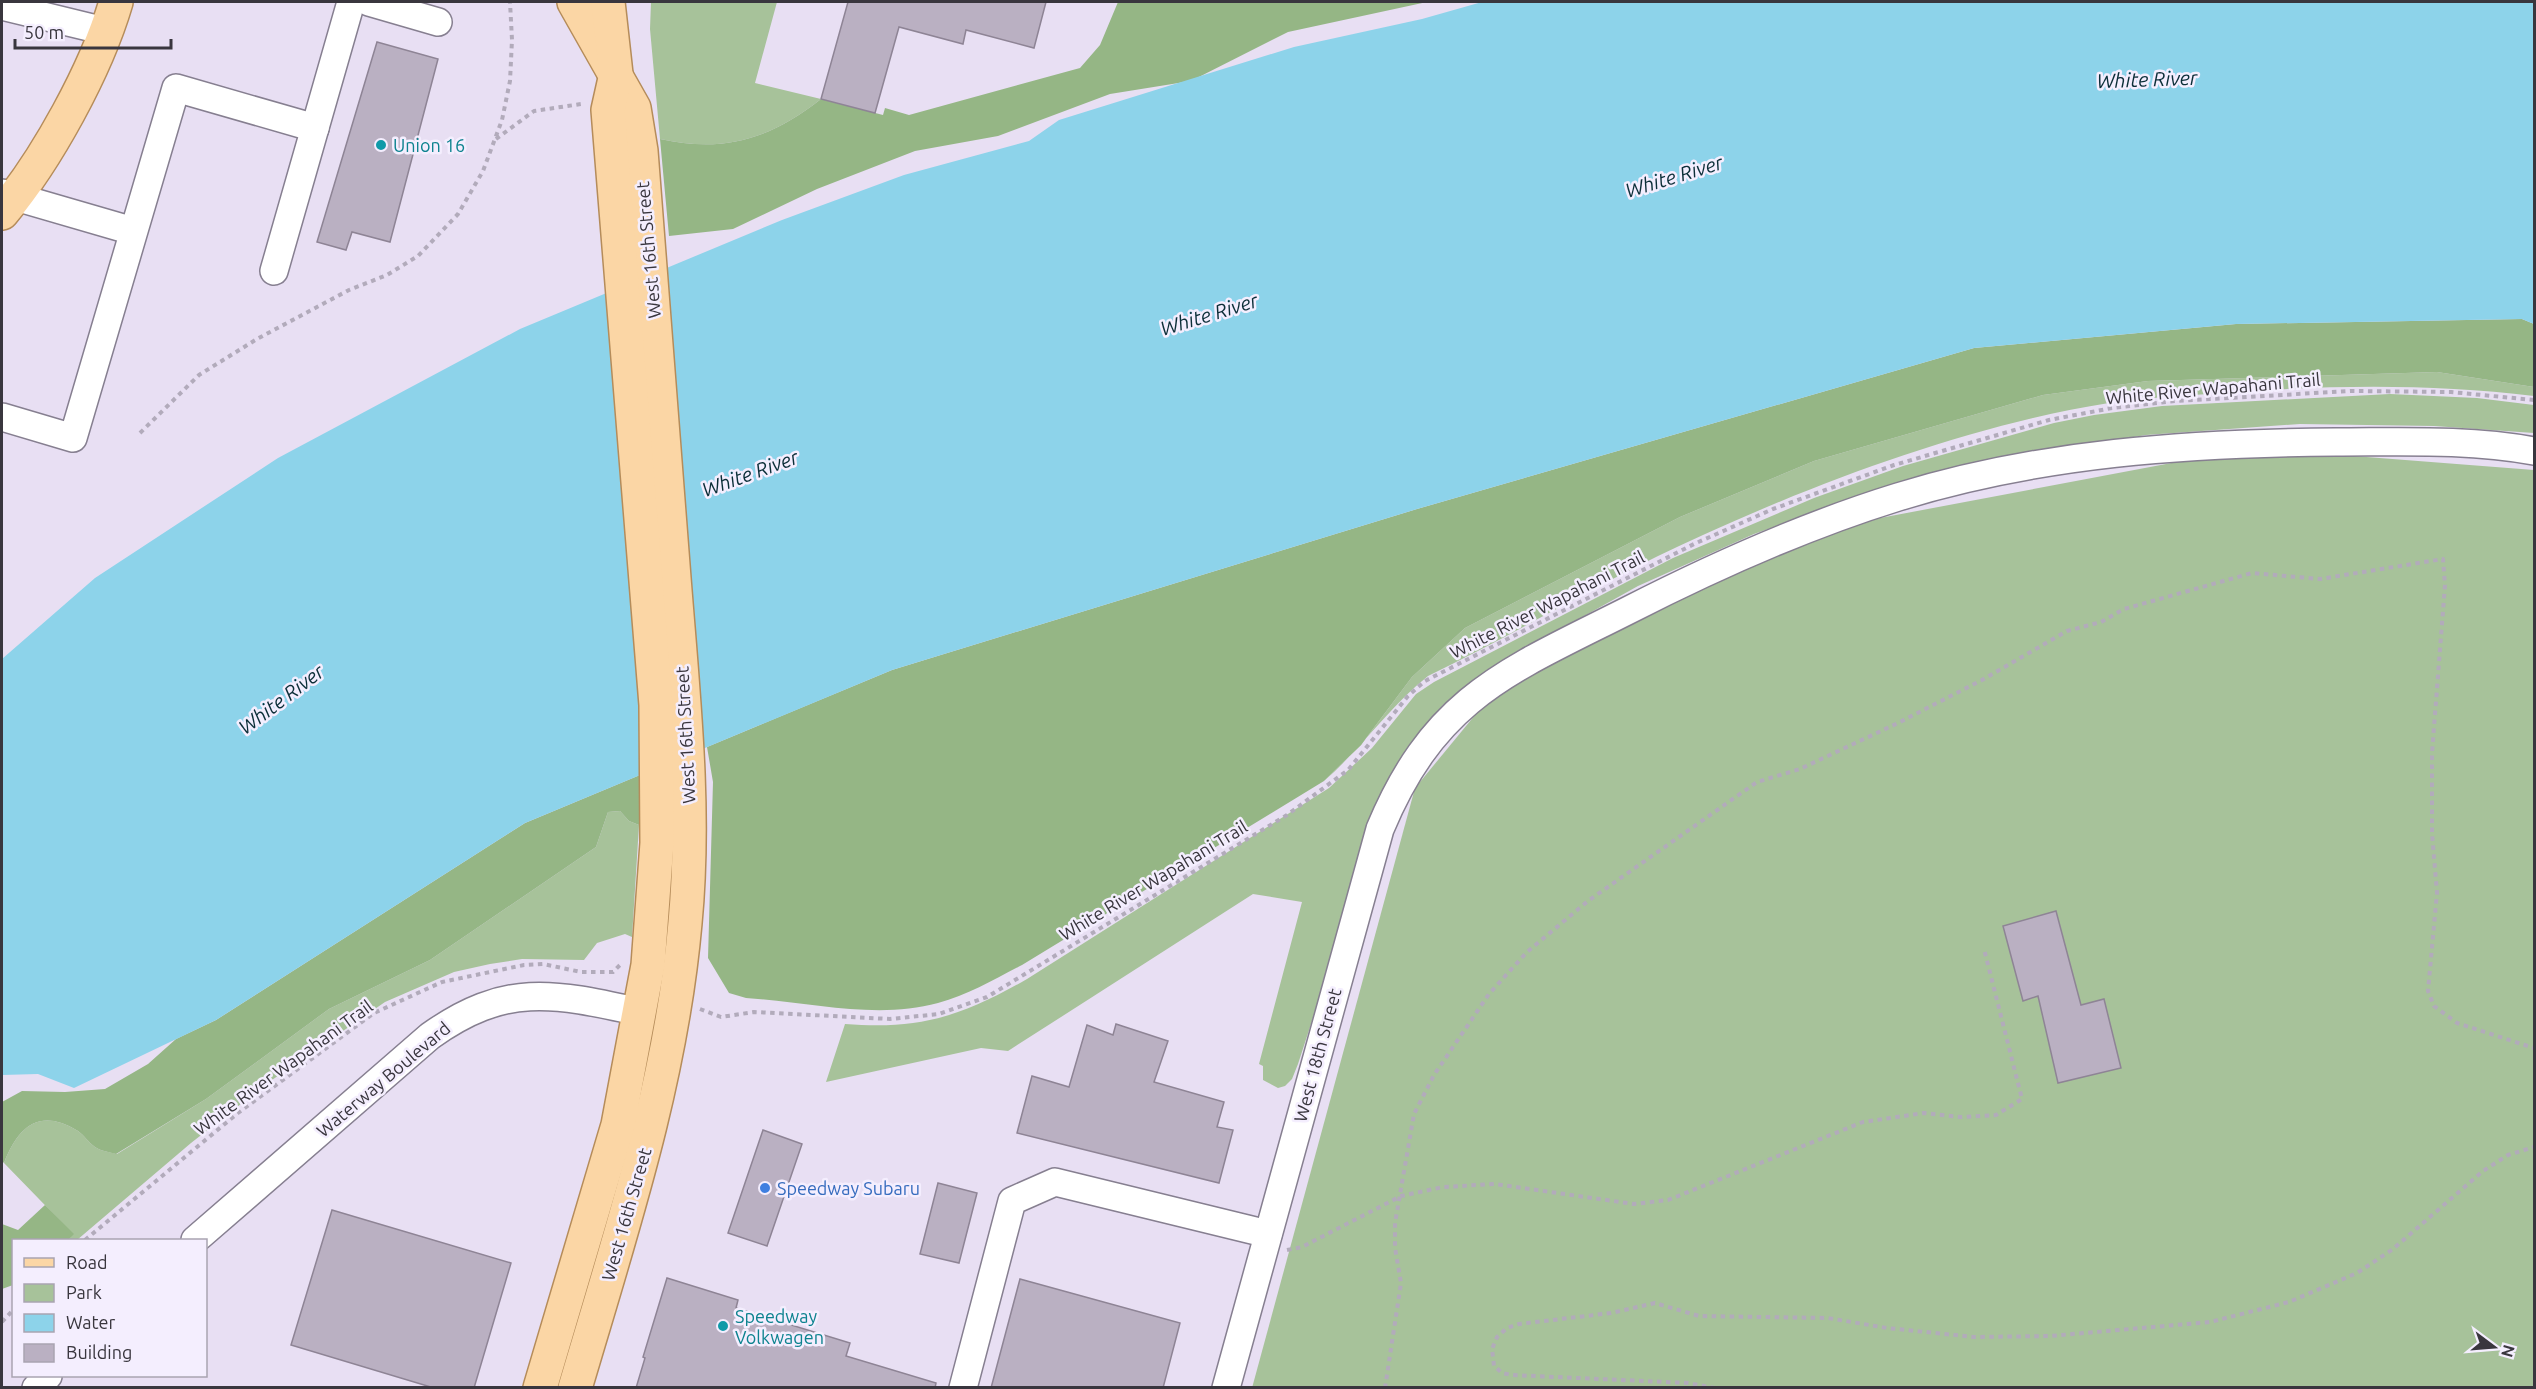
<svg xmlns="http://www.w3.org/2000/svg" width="2536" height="1389" viewBox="0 0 2536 1389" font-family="Ubuntu,sans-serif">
  <rect width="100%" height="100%" fill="#e8dff3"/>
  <g fill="#a7c29a">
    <path d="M651,2H777L755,83L821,99C770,139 724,153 660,139L650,29Z"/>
    <path d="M2437,372L2534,387V396C2435,384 2336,385 2237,392C2194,395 2151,397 2109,403C1975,424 1826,479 1703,535C1609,577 1521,631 1428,676C1389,707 1362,748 1324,781L1361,745L1412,677L1465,628L1680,517L1814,461L2043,395L2148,381Z"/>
    <path d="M2390,394L2477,398L2534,405V433L2434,426L2300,424L2146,435L2025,455L1810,514L1754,534L1638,586L1514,655L1443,705L1412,742L1392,775L1298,1064L1292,1079L1285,1086L1278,1088L1263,1080V1066L1259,1064L1302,902L1253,894L1008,1051L981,1048L826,1082L845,1024C921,1030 962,1016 1027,979L1329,788L1372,748L1416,694L1434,682L1673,558L1814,498L1903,466L2054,423L2094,415L2162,406Z"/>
    <polygon points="2251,448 2534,470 2534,1387 1252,1388 1415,788 1494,692 1645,612 1843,525"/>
    <path d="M620,811L629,821L639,825L632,937L625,934L597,943L584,960L522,959L490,964L454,972L385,1002L269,1082L191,1143L77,1240H68L73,1234L4,1163C18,1127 39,1107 78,1131C84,1135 88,1142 95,1147C100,1151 110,1152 117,1154L206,1099L329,1009L430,960L596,847L608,812Z"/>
  </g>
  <g fill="#95b685">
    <path d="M1118,2H1427L1288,32L1191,81L1110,94L998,136L915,151L817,189L733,229L669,236L660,139C724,153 770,139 821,99L883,115L885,108L909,115L1080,68L1100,45Z"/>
    <path d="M2522,319L2534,324V387L2437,372L2148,381L2043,395L1814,461L1680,517L1465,628L1412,677L1361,745L1324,781L1022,965C995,979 968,995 938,1003C876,1020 810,1002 746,998L729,993L708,958L713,782L707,747L892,670L1417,509L1974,348L2236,324Z"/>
    <path d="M640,775L639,825L629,821L620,811L608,812L596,847L430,960L329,1009L206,1099L116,1154C110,1152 100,1151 95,1147C88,1142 84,1135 78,1131C39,1107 18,1127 4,1163L2,1161V1102L22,1091L65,1092L105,1089L148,1064L176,1039L216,1020L525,823Z"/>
    <polygon points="45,1205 74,1234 68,1240 14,1240 13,1285 2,1289 2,1224 18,1230"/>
  </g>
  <polygon fill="#8dd3ea" points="1482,2 2534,2 2534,324 2522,319 2236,324 1974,348 1417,509 892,670 525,823 216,1020 74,1088 38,1074 2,1075 2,659 95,578 278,458 520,329 782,220 904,175 1029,141 1059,120 1294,47 1422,19"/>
  <g fill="#bab0c2" stroke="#8e8495" stroke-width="1.5">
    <polygon points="848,2 1046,2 1034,48 966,30 963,44 899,27 875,113 821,99"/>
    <polygon points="377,42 438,59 390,242 352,232 346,250 317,242"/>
    <polygon points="2056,911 2081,1005 2104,999 2121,1068 2058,1083 2038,996 2023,1001 2003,926"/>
    <polygon points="1116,1024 1168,1041 1154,1082 1224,1102 1217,1127 1233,1130 1219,1183 1017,1133 1032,1076 1069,1087 1087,1025 1113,1035"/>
    <polygon points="763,1130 802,1144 767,1246 728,1233"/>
    <polygon points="938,1183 977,1193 959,1263 920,1254"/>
    <polygon points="332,1210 511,1263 474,1388 434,1388 291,1345"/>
    <polygon points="667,1278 738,1300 736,1308 850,1343 846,1356 936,1383 935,1388 636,1388 645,1358 643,1357"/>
    <polygon points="1020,1279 1180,1323 1163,1388 991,1388"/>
  </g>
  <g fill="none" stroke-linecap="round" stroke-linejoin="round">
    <g stroke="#867f90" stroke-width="30">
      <g id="minor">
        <polyline points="369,2 438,22"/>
        <polyline points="2,6 105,31"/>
        <polyline points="2,193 133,231"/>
        <polyline points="274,271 351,2"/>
        <polyline points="2,417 73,438 176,88 315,128"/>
        <path d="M195,1240L430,1036C506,982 553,993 640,1012"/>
        <polyline points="36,1388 48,1376"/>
        <polyline points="963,1388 1012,1201 1055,1182 1268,1234"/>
        <path d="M1226,1388L1380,829C1435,697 1508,671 1627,611C1715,566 1804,526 1898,497C2040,453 2189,443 2336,442C2403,442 2469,439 2534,451"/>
      </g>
    </g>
    <g stroke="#b58c5a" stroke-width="36">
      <g id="major">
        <path d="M574,2L634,108L641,151C652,294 663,436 674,578C683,693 696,809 685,923C671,1083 620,1235 575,1388"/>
        <path d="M2,213C47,159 96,70 116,2"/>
        <polyline points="540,1388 618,1125 648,965 657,843 656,705 608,110 616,74 608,2"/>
      </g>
    </g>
    <g stroke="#b2abbb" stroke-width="4" stroke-dasharray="4.5 4.5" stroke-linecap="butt">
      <polyline points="496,139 534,111 581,104"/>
      <polyline points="140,433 199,375 257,339 349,290 387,275 418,256 458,214 483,171 502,120 510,81 512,40 510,2"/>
      <polyline points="700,1009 721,1017 754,1012 890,1019 939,1014 987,997 1287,815 1348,770 1408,696 1425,681 1694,544 1773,509 1894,465 2049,420 2112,408 2175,401 2351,391 2451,392 2534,400"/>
      <polyline points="85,1240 238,1113 374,1013 442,982 524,965 543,964 581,972 613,972 620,965"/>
      <polyline points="1287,1250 1302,1247 1401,1196 1443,1187 1495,1184 1634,1204 1668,1200 1863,1122 1924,1113 1961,1117 1996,1115 2022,1099 1984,949"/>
      <polyline points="2,1322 14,1309"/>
      <polyline points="1385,1388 1401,1283 1395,1248 1395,1223 1414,1114 1434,1075 1489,994 1527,952 1588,901 1757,782 1800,769 1898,723 1982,680 2067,631 2101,622 2124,609 2252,573 2320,579 2443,559 2445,585 2432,753 2432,833 2437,893 2428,991 2434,1006 2457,1023 2534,1048"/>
      <polyline points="1715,1388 1688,1383 1512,1375 1502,1373 1494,1366 1492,1349 1497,1337 1507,1328 1519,1324 1611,1313 1655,1303 1699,1316 1828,1318 1887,1328 1974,1337 2050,1336 2210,1322 2289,1302 2357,1273 2393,1249 2483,1171 2508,1155 2534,1147"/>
    </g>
    <use href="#minor" stroke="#fff" stroke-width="27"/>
    <use href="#major" stroke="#fbd6a5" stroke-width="33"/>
  </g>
  <g fill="#0f9aa8" stroke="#f4eefe" stroke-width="2">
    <circle cx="381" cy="145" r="6"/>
    <circle cx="723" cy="1326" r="6"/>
  </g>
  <circle fill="#3f7fe0" stroke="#f4eefe" stroke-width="2" cx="765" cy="1188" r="6"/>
  <g text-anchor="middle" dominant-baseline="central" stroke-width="5" stroke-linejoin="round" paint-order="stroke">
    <g font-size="18" fill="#0d838f" stroke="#f4eefe" text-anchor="start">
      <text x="393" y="145">Union 16</text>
      <text x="735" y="1316">Speedway<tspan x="735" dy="21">Volkwagen</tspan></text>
    </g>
    <g font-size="18" fill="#39363e" stroke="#f4eefe">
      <text transform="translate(648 250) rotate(-95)">West 16th Street</text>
      <text transform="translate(2213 388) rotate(-5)">White River Wapahani Trail</text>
      <text transform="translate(1547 604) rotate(-27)">White River Wapahani Trail</text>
      <text transform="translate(685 735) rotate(-93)">West 16th Street</text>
      <text transform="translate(1153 880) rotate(-31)">White River Wapahani Trail</text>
      <text transform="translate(1317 1055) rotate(-75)">West 18th Street</text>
      <text transform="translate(283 1067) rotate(-36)">White River Wapahani Trail</text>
      <text transform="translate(383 1079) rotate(-40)">Waterway Boulevard</text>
      <text transform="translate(626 1214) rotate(-74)">West 16th Street</text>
    </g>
    <g font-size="18" fill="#366cbe" stroke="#f4eefe" text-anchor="start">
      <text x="777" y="1188">Speedway Subaru</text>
    </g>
    <g font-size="20" font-style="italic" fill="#0b2e38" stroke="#f4eefe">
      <text transform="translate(2147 79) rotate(-2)">White River</text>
      <text transform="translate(1674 176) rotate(-17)">White River</text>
      <text transform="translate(1209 314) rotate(-17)">White River</text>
      <text transform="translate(750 473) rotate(-20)">White River</text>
      <text transform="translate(281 699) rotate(-37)">White River</text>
    </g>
  </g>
  <rect width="2536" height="1389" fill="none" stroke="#39363e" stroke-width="6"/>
  <rect x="12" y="1239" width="195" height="138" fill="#f4eefe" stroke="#a9a4b1" stroke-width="1.5"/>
  <rect x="24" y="1258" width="30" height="9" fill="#fbd6a5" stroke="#a9a4b1" stroke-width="1.5"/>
  <text x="66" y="1269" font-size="18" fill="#39363e">Road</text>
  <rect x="24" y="1284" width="30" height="18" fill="#a7c29a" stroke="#a9a4b1" stroke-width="1.5"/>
  <text x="66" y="1299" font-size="18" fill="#39363e">Park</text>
  <rect x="24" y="1314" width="30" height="18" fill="#8dd3ea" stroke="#a9a4b1" stroke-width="1.5"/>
  <text x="66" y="1329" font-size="18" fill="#39363e">Water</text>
  <rect x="24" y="1344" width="30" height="18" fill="#bab0c2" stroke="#a9a4b1" stroke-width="1.5"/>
  <text x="66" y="1359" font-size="18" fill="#39363e">Building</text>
  <g transform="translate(2494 1347) rotate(106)" stroke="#f4eefe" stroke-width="4.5" paint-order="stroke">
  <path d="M0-4.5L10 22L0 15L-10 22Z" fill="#39363e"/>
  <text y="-9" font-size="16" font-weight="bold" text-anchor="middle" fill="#39363e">N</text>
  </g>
  <path d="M15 39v9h156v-9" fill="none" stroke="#39363e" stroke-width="3"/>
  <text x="24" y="39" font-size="18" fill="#39363e" stroke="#f4eefe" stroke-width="4.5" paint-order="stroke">50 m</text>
</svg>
